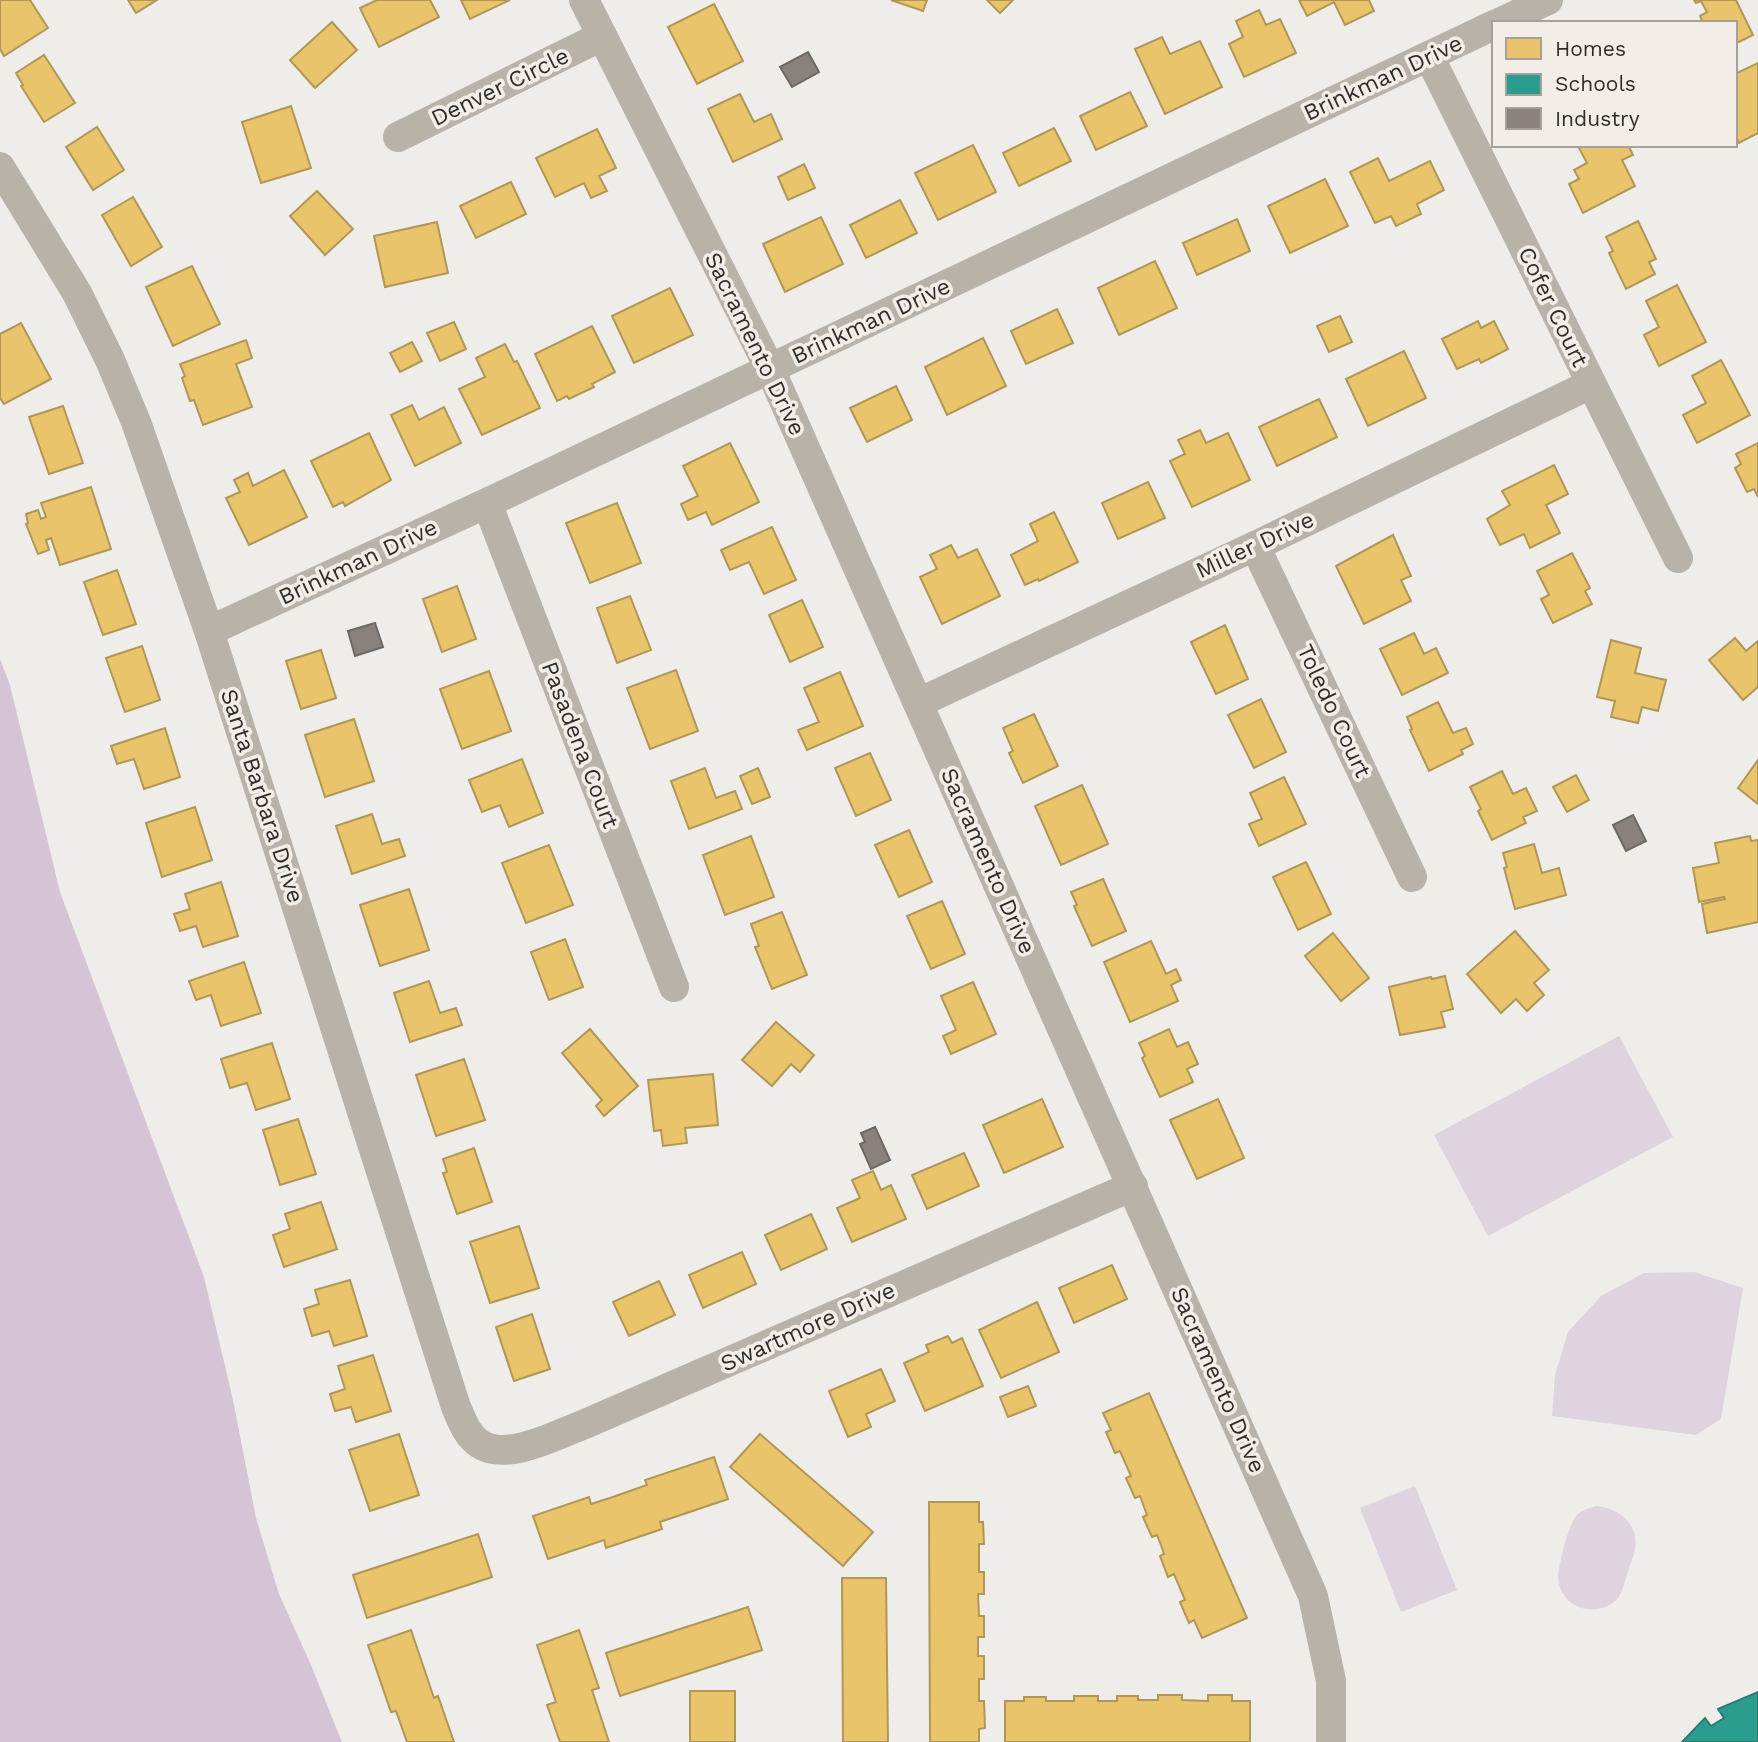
<svg xmlns="http://www.w3.org/2000/svg" width="1758" height="1742" viewBox="0 0 1758 1742" font-family="'Work Sans',sans-serif">
  <rect width="100%" height="100%" fill="#efedea"/>
  <g fill="#ded3df">
    <polygon points="1619,1036 1673,1137 1488,1236 1434,1135"/>
    <polygon points="1694,1272 1743,1288 1721,1419 1696,1435 1552,1416 1555,1375 1568,1332 1601,1296 1644,1273"/>
    <polygon points="1415,1486 1457,1590 1401,1612 1360,1508"/>
    <path d="M1596,1506C1618,1508 1639,1523 1635,1548C1635,1554 1631,1562 1629,1568C1626,1577 1623,1591 1618,1598C1606,1612 1582,1613 1569,1601C1563,1596 1558,1585 1558,1577C1559,1564 1568,1525 1577,1515C1581,1510 1590,1508 1596,1506Z"/>
  </g>
  <polygon fill="#d5c4d6" points="0,659 10,685 60,892 204,1277 233,1400 256,1518 279,1594 311,1665 342,1742 0,1742"/>
  <g fill="#e9c46a" stroke="#b19757" stroke-width="2">
    <polygon points="0,0 30,0 48,28 4,56 0,49"/>
    <polygon points="128,0 157,0 136,13"/>
    <polygon points="377,0 430,0 439,17 379,47 360,8"/>
    <polygon points="461,0 510,0 470,19"/>
    <polygon points="891,0 927,0 923,11"/>
    <polygon points="987,0 1013,0 1000,13"/>
    <polygon points="1299,0 1369,0 1374,11 1345,25 1334,2 1307,16"/>
    <polygon points="1694,0 1736,0 1753,35 1735,44 1735,23 1703,23 1700,16 1707,12 1701,1 1696,3"/>
    <polygon points="714,4 743,61 697,84 668,27"/>
    <polygon points="1259,10 1266,25 1280,19 1296,53 1244,77 1229,44 1243,37 1236,21"/>
    <polygon points="332,22 357,50 315,88 290,60"/>
    <polygon points="1162,37 1170,54 1200,41 1222,87 1165,114 1135,49"/>
    <polygon points="44,55 75,103 44,122 21,86 23,85 16,73"/>
    <polygon points="1758,63 1758,133 1739,143 1735,135 1735,74"/>
    <polygon points="1130,92 1147,126 1096,150 1080,116"/>
    <polygon points="740,94 754,122 771,114 782,139 733,162 708,109"/>
    <polygon points="291,106 311,168 261,183 242,122"/>
    <polygon points="97,127 124,170 93,190 66,147"/>
    <polygon points="1054,128 1071,161 1019,186 1003,153"/>
    <polygon points="597,129 616,168 599,176 607,191 591,198 584,183 555,197 536,158"/>
    <polygon points="973,145 996,192 938,220 915,173"/>
    <polygon points="1628,145 1633,155 1622,160 1635,186 1583,213 1569,184 1579,179 1574,170 1587,163 1578,146"/>
    <polygon points="1378,158 1389,181 1430,161 1444,190 1417,204 1421,214 1396,226 1391,216 1375,223 1350,172"/>
    <polygon points="804,164 815,188 788,200 778,177"/>
    <polygon points="1325,179 1348,226 1290,253 1268,206"/>
    <polygon points="511,182 526,214 476,238 460,206"/>
    <polygon points="317,191 353,229 325,255 290,216"/>
    <polygon points="133,197 162,247 131,266 102,215"/>
    <polygon points="900,200 917,233 866,258 850,225"/>
    <polygon points="821,217 843,264 785,292 763,244"/>
    <polygon points="1237,219 1250,251 1197,275 1183,243"/>
    <polygon points="1638,221 1656,259 1649,262 1655,274 1626,289 1609,253 1613,251 1606,237"/>
    <polygon points="437,222 448,273 385,287 374,236"/>
    <polygon points="1155,261 1177,308 1119,335 1098,288"/>
    <polygon points="192,266 220,324 173,346 146,287"/>
    <polygon points="1677,285 1706,342 1659,366 1644,335 1659,327 1646,301"/>
    <polygon points="670,288 693,335 634,363 612,316"/>
    <polygon points="1057,309 1073,343 1026,364 1011,331"/>
    <polygon points="1340,316 1352,342 1329,352 1317,326"/>
    <polygon points="1478,321 1481,328 1494,321 1508,349 1481,363 1479,359 1457,369 1442,339"/>
    <polygon points="454,322 466,349 440,361 427,333"/>
    <polygon points="21,323 51,379 4,404 0,398 0,334"/>
    <polygon points="592,326 615,372 592,384 594,387 569,399 567,396 557,401 535,354"/>
    <polygon points="983,338 1006,386 947,415 925,367"/>
    <polygon points="246,340 252,358 236,364 252,407 203,425 194,400 190,401 182,378 185,376 180,364"/>
    <polygon points="412,342 422,361 400,372 390,353"/>
    <polygon points="505,344 514,362 517,361 540,408 482,435 459,389 485,377 476,358"/>
    <polygon points="1404,351 1426,398 1368,426 1346,379"/>
    <polygon points="1721,360 1750,415 1697,443 1683,415 1706,403 1692,376"/>
    <polygon points="896,386 912,420 867,442 850,408"/>
    <polygon points="1319,399 1337,437 1277,466 1259,427"/>
    <polygon points="412,405 419,420 444,407 461,443 415,466 391,415"/>
    <polygon points="63,406 83,463 49,474 29,417"/>
    <polygon points="1200,430 1206,443 1228,433 1250,480 1192,507 1170,461 1185,454 1178,440"/>
    <polygon points="369,433 391,480 345,506 343,502 333,507 311,461"/>
    <polygon points="730,443 759,502 712,525 706,512 688,520 681,504 698,496 683,466"/>
    <polygon points="1758,443 1758,497 1754,489 1747,492 1735,468 1741,464 1736,454"/>
    <polygon points="1554,465 1568,494 1546,505 1560,533 1530,548 1524,534 1500,545 1487,519 1510,505 1502,491"/>
    <polygon points="284,470 307,517 249,545 226,498 240,492 234,480 248,473 253,486"/>
    <polygon points="1148,482 1165,518 1118,539 1102,503"/>
    <polygon points="91,487 111,549 60,565 51,538 46,540 49,550 38,554 26,524 28,523 26,514 38,510 41,519 46,517 41,503"/>
    <polygon points="617,503 641,563 590,583 566,523"/>
    <polygon points="1054,512 1078,562 1039,581 1038,579 1025,585 1011,555 1038,541 1030,524"/>
    <polygon points="772,527 796,580 764,594 749,562 730,570 721,550"/>
    <polygon points="1393,535 1411,576 1401,580 1411,601 1364,624 1336,566"/>
    <polygon points="951,545 958,558 977,549 1000,596 942,624 920,577 937,569 930,555"/>
    <polygon points="1572,553 1590,588 1585,591 1592,604 1553,623 1541,599 1549,595 1537,571"/>
    <polygon points="117,570 136,624 103,635 84,582"/>
    <polygon points="457,586 476,639 442,652 423,599"/>
    <polygon points="630,596 651,650 617,663 597,608"/>
    <polygon points="802,600 823,647 790,662 769,615"/>
    <polygon points="1225,625 1248,679 1216,694 1191,642"/>
    <polygon points="1414,633 1424,654 1436,648 1448,673 1402,695 1380,649"/>
    <polygon points="1735,638 1746,651 1758,641 1758,687 1743,700 1709,660"/>
    <polygon points="1611,640 1641,648 1635,673 1666,680 1658,711 1642,707 1638,723 1611,717 1615,701 1597,697"/>
    <polygon points="142,646 160,700 125,712 106,658"/>
    <polygon points="321,650 336,698 301,709 286,661"/>
    <polygon points="676,670 698,731 650,749 627,688"/>
    <polygon points="489,671 511,731 462,749 440,689"/>
    <polygon points="840,672 863,726 807,750 798,730 819,722 804,688"/>
    <polygon points="1261,699 1286,752 1254,768 1228,715"/>
    <polygon points="1438,702 1453,733 1466,728 1473,744 1461,750 1463,754 1429,771 1410,730 1412,729 1407,717"/>
    <polygon points="1034,714 1058,766 1023,783 1009,753 1013,751 1003,728"/>
    <polygon points="354,719 374,781 325,797 305,735"/>
    <polygon points="165,728 180,777 144,789 134,759 117,764 111,746"/>
    <polygon points="870,753 891,800 856,816 835,768"/>
    <polygon points="522,759 543,813 509,827 500,805 482,812 469,780"/>
    <polygon points="1758,760 1758,804 1738,788"/>
    <polygon points="705,768 716,798 735,791 742,809 689,829 671,781"/>
    <polygon points="758,768 770,797 752,804 740,776"/>
    <polygon points="1502,771 1513,794 1526,788 1537,811 1523,817 1526,823 1492,840 1478,811 1481,809 1470,787"/>
    <polygon points="1576,775 1589,800 1567,812 1553,787"/>
    <polygon points="1284,777 1306,824 1259,846 1249,824 1262,819 1250,793"/>
    <polygon points="1082,785 1108,844 1061,865 1035,806"/>
    <polygon points="195,807 212,860 162,877 146,823"/>
    <polygon points="372,814 382,844 399,839 405,856 352,874 336,826"/>
    <polygon points="909,830 932,882 899,897 875,845"/>
    <polygon points="751,836 774,897 725,915 703,855"/>
    <polygon points="1750,836 1751,841 1758,840 1758,922 1707,933 1702,904 1725,899 1724,897 1699,902 1693,868 1719,863 1715,843"/>
    <polygon points="1534,844 1542,873 1559,868 1566,895 1515,909 1504,868 1507,867 1503,853"/>
    <polygon points="549,845 573,905 526,923 502,863"/>
    <polygon points="1306,862 1331,914 1298,930 1273,877"/>
    <polygon points="1103,879 1126,931 1092,946 1074,906 1077,905 1071,892"/>
    <polygon points="221,882 238,936 203,947 196,926 180,931 174,914 190,909 185,894"/>
    <polygon points="409,889 429,950 380,966 360,905"/>
    <polygon points="942,901 965,954 931,969 907,916"/>
    <polygon points="782,912 807,975 772,989 755,947 759,946 751,924"/>
    <polygon points="1515,931 1549,970 1534,983 1544,995 1527,1011 1516,999 1501,1013 1467,974"/>
    <polygon points="1333,933 1369,978 1341,1001 1305,956"/>
    <polygon points="565,939 583,987 549,1000 531,952"/>
    <polygon points="1151,941 1166,974 1176,969 1181,980 1171,985 1178,1001 1130,1022 1104,962"/>
    <polygon points="244,962 261,1013 221,1026 211,995 196,1000 189,981"/>
    <polygon points="1445,976 1453,1009 1441,1012 1445,1027 1400,1035 1389,987 1431,977 1432,979"/>
    <polygon points="429,981 440,1013 456,1008 462,1025 410,1042 394,993"/>
    <polygon points="973,982 996,1034 951,1054 943,1036 956,1030 941,996"/>
    <polygon points="776,1022 814,1055 800,1072 791,1064 772,1086 742,1060"/>
    <polygon points="590,1029 638,1086 604,1116 596,1106 602,1100 562,1053"/>
    <polygon points="1169,1029 1177,1047 1188,1042 1198,1064 1187,1069 1193,1082 1160,1097 1142,1058 1145,1056 1139,1043"/>
    <polygon points="272,1043 290,1099 256,1110 247,1083 230,1088 221,1059"/>
    <polygon points="464,1059 485,1120 436,1136 416,1075"/>
    <polygon points="713,1074 718,1125 685,1128 687,1143 663,1146 661,1130 654,1131 648,1080"/>
    <polygon points="1042,1099 1063,1147 1004,1173 983,1125"/>
    <polygon points="1218,1099 1244,1158 1197,1179 1170,1120"/>
    <polygon points="298,1119 316,1174 280,1185 263,1130"/>
    <polygon points="474,1148 492,1202 457,1214 443,1173 447,1172 443,1159"/>
    <polygon points="964,1153 979,1186 927,1209 912,1175"/>
    <polygon points="873,1171 881,1190 891,1185 906,1219 852,1242 837,1208 860,1198 852,1180"/>
    <polygon points="321,1202 337,1249 284,1267 273,1235 290,1229 285,1214"/>
    <polygon points="811,1214 827,1249 781,1270 765,1235"/>
    <polygon points="519,1226 539,1288 490,1303 470,1242"/>
    <polygon points="742,1252 756,1284 703,1308 689,1275"/>
    <polygon points="1112,1265 1127,1299 1074,1323 1059,1288"/>
    <polygon points="350,1280 367,1336 334,1346 329,1331 312,1336 304,1309 319,1304 315,1290"/>
    <polygon points="659,1281 675,1315 629,1336 613,1302"/>
    <polygon points="1037,1302 1059,1352 1001,1378 979,1330"/>
    <polygon points="532,1314 550,1369 514,1381 496,1327"/>
    <polygon points="948,1336 952,1343 962,1338 983,1386 925,1411 904,1363 929,1352 926,1345"/>
    <polygon points="373,1355 391,1411 356,1422 351,1407 335,1411 330,1394 345,1389 338,1366"/>
    <polygon points="881,1369 895,1401 866,1414 871,1427 848,1437 829,1391"/>
    <polygon points="1028,1386 1036,1406 1008,1417 1000,1397"/>
    <polygon points="1149,1393 1247,1618 1202,1638 1194,1620 1189,1623 1180,1602 1185,1600 1174,1574 1168,1577 1160,1556 1164,1554 1161,1545 1157,1535 1152,1537 1143,1517 1147,1515 1140,1496 1135,1498 1126,1478 1131,1476 1120,1451 1115,1453 1106,1432 1111,1430 1103,1413"/>
    <polygon points="399,1434 419,1495 370,1511 349,1450"/>
    <polygon points="760,1434 873,1532 843,1566 730,1467"/>
    <polygon points="714,1457 728,1499 660,1522 662,1529 606,1548 604,1540 548,1559 533,1516 589,1497 591,1504 610,1498 647,1485 645,1480"/>
    <polygon points="929,1502 979,1502 979,1522 983,1522 984,1544 979,1544 979,1572 984,1572 984,1594 978,1594 979,1616 984,1616 984,1637 978,1637 978,1656 984,1656 984,1679 979,1679 979,1701 984,1701 985,1728 979,1729 979,1742 930,1742"/>
    <polygon points="478,1534 492,1577 367,1618 353,1575"/>
    <polygon points="842,1578 886,1578 888,1742 843,1742"/>
    <polygon points="748,1607 762,1650 620,1696 606,1653"/>
    <polygon points="411,1630 434,1698 438,1696 454,1742 407,1742 396,1711 391,1712 368,1645"/>
    <polygon points="579,1630 599,1688 592,1690 609,1742 560,1742 547,1705 556,1702 537,1645"/>
    <rect x="690" y="1691" width="45" height="51"/>
    <polygon points="1158,1695 1182,1695 1182,1700 1208,1701 1208,1695 1232,1695 1232,1701 1250,1701 1250,1742 1005,1742 1005,1701 1024,1701 1024,1697 1046,1697 1046,1701 1074,1701 1074,1696 1098,1696 1098,1701 1117,1701 1117,1696 1138,1696 1138,1700 1158,1700"/>
  </g>
  <polygon fill="#2a9d8f" stroke="#2b7b71" stroke-width="2" points="1758,1692 1758,1742 1682,1742 1705,1718 1711,1726 1724,1718 1718,1709"/>
  <g fill="#8a817c" stroke="#6e6863" stroke-width="2">
    <polygon points="808,52 819,72 792,87 780,67"/>
    <polygon points="375,623 383,647 355,656 348,631"/>
    <polygon points="1633,815 1646,841 1626,851 1613,825"/>
    <polygon points="875,1127 890,1160 871,1169 860,1144 865,1142 861,1133"/>
  </g>
  <g fill="none" stroke-linecap="round" stroke-linejoin="round">
    <g stroke="#b8b2a9" stroke-width="30">
      <polyline points="584,0 770,369 1313,1596 1331,1681 1331,1742"/>
      <polyline points="1499,23 1548,0"/>
      <polyline points="1429,56 1678,558"/>
      <polyline points="398,137 602,36"/>
      <path d="M0,167L77,293L110,360L136,422L209,631L456,1407C462,1420 467,1436 480,1444C507,1462 558,1434 585,1424L1133,1186"/>
      <polyline points="487,503 674,987"/>
      <polyline points="1255,546 1412,877"/>
      <polyline points="209,631 487,503 1494,25"/>
      <polyline points="918,703 1255,546 1591,384"/>
    </g>
  </g>
  <g text-anchor="middle" dominant-baseline="central" stroke-width="7" stroke-linejoin="round" paint-order="stroke">
    <g font-size="23" fill="#2e2d2a" stroke="#f2eee7">
      <text transform="translate(1383 78) rotate(-25)">Brinkman Drive</text>
      <text transform="translate(500 87) rotate(-26)">Denver Circle</text>
      <text transform="translate(1553 307) rotate(64)">Cofer Court</text>
      <text transform="translate(871 321) rotate(-25)">Brinkman Drive</text>
      <text transform="translate(755 344) rotate(64)">Sacramento Drive</text>
      <text transform="translate(1255 545) rotate(-25)">Miller Drive</text>
      <text transform="translate(358 562) rotate(-25)">Brinkman Drive</text>
      <text transform="translate(1334 711) rotate(65)">Toledo Court</text>
      <text transform="translate(580 745) rotate(69)">Pasadena Court</text>
      <text transform="translate(262 796) rotate(72)">Santa Barbara Drive</text>
      <text transform="translate(988 861) rotate(66)">Sacramento Drive</text>
      <text transform="translate(808 1327) rotate(-24)">Swartmore Drive</text>
      <text transform="translate(1218 1380) rotate(66)">Sacramento Drive</text>
    </g>
  </g>
  <rect x="1492" y="21" width="245" height="126" fill="#f2eee7" stroke="#a4a19b" stroke-width="2"/>
  <rect x="1506" y="38" width="35" height="21" fill="#e9c46a" stroke="#a4a19b" stroke-width="2"/>
  <text x="1555" y="56" font-size="21" fill="#2e2d2a">Homes</text>
  <rect x="1506" y="74" width="35" height="21" fill="#2a9d8f" stroke="#a4a19b" stroke-width="2"/>
  <text x="1555" y="91" font-size="21" fill="#2e2d2a">Schools</text>
  <rect x="1506" y="108" width="35" height="21" fill="#8a817c" stroke="#a4a19b" stroke-width="2"/>
  <text x="1555" y="126" font-size="21" fill="#2e2d2a">Industry</text>
</svg>
